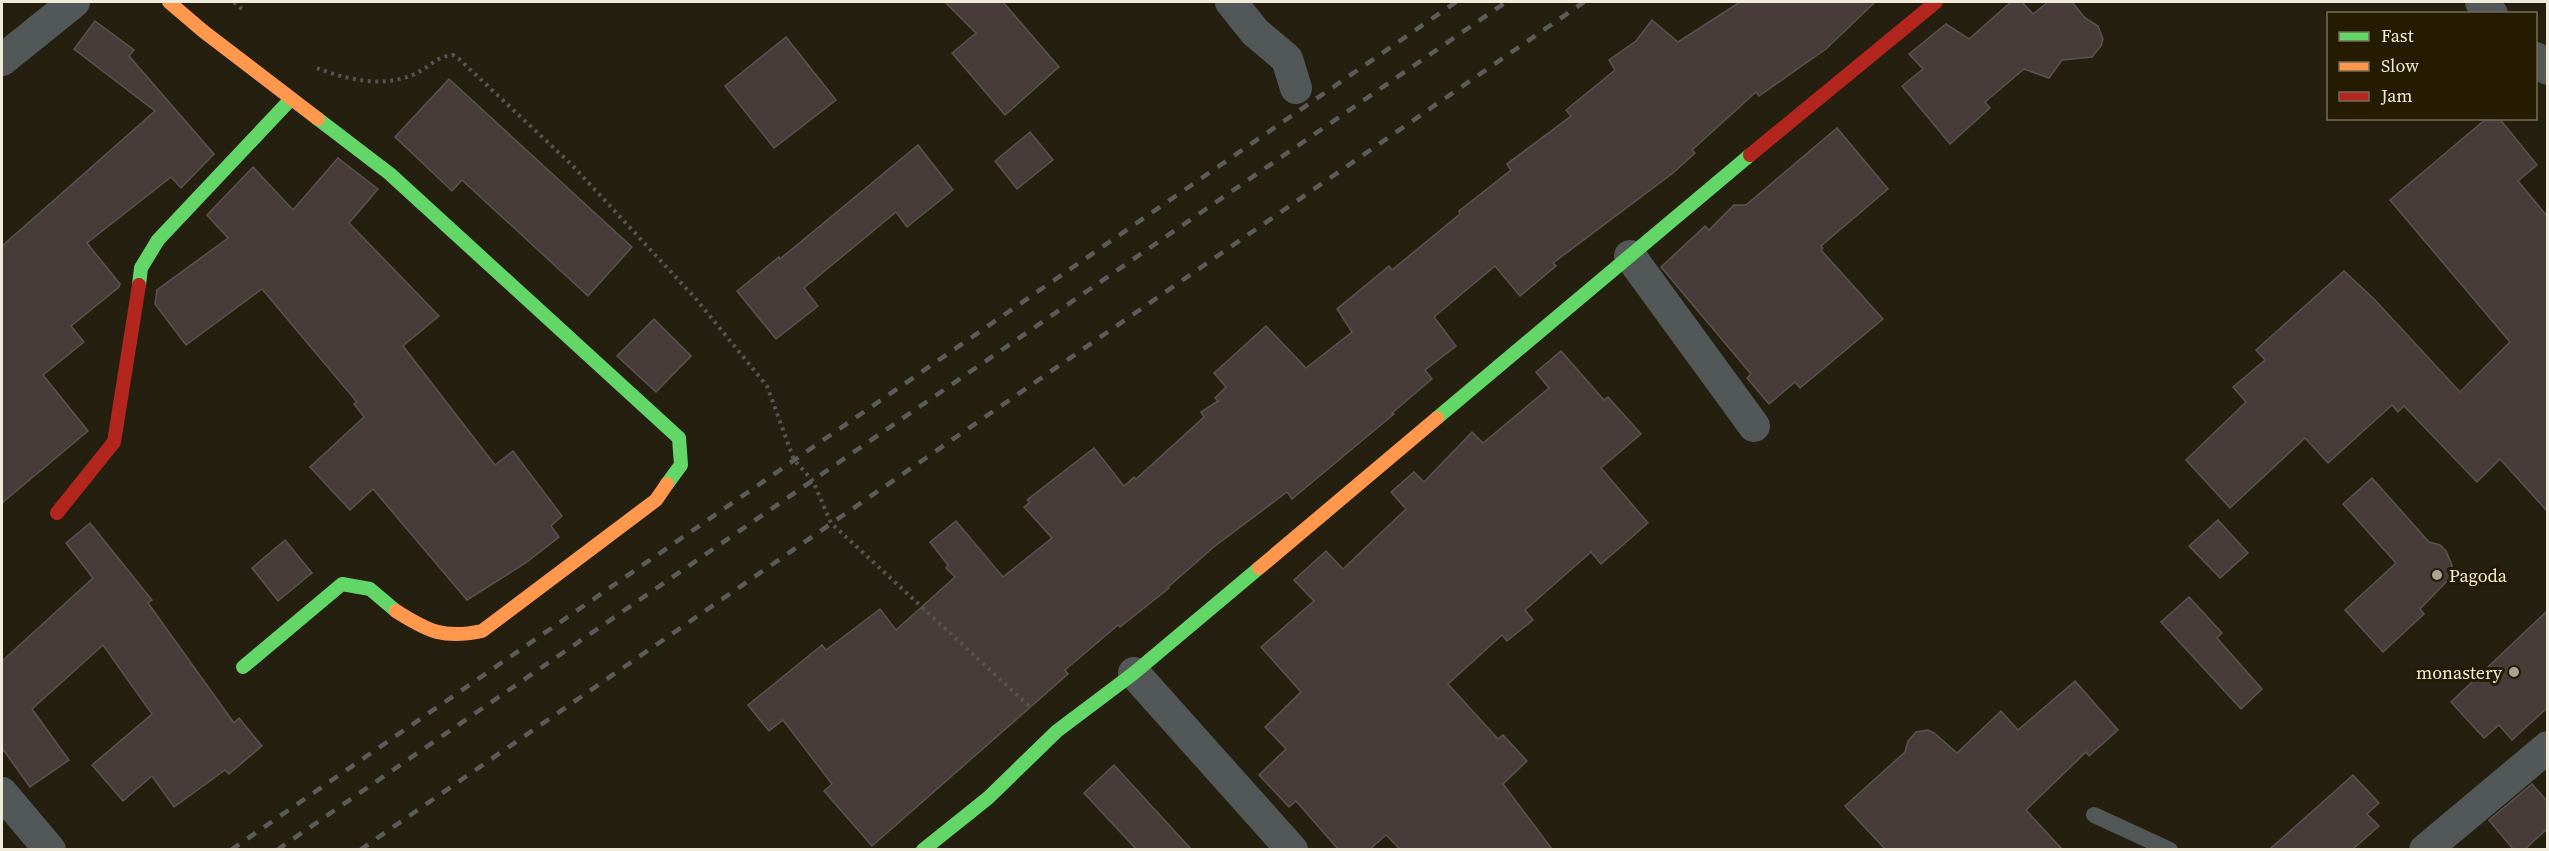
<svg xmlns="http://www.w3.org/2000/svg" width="2549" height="851" viewBox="0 0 2549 851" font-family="'Source Serif 4',serif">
  <rect width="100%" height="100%" fill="#251f0f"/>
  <g fill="#473c3a" stroke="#5b534f" stroke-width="1.5">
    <polygon points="945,2 1003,2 1059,67 1005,115 952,53 976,33"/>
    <polygon points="1740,2 1875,2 1826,49 1759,96 1756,92 1692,150 1695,153 1673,173 1553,263 1556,266 1520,296 1495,266 1434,317 1456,346 1425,370 1432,379 1392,413 1394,414 1292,499 1287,492 1215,546 1168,587 1169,588 1120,627 1118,625 1065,670 1068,674 872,846 824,791 832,784 783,720 769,731 748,705 822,645 826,650 880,609 896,630 955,577 946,568 948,565 930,542 956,521 1003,577 1052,538 1024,507 1030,502 1027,500 1094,448 1124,486 1134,477 1136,479 1204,417 1201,412 1218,401 1215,398 1226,387 1214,373 1266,326 1306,368 1352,332 1337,309 1389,266 1392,270 1460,214 1459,211 1511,170 1507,164 1571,116 1566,110 1615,70 1609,60 1636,41 1652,20 1678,42"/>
    <polygon points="2011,2 2022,2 2033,14 2048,2 2072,2 2085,18 2098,26 2103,39 2101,46 2092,57 2062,60 2049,78 2024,69 1985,102 1990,108 1950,144 1902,86 1923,69 1909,54 1946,24 1969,39"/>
    <polygon points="95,21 134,50 129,56 214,154 181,188 171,177 87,243 120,284 119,287 71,326 84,342 43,375 88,431 2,503 2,246 155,111 74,49"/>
    <polygon points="786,37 836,100 774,148 725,86"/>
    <polygon points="449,79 632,247 588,296 462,180 452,191 395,137"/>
    <polygon points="2487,118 2499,118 2537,165 2518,181 2547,216 2547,511 2500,459 2477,482 2404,406 2398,412 2392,405 2328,463 2305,438 2230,508 2186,460 2246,402 2233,387 2265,360 2256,350 2344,271 2374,299 2460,392 2510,342 2390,200"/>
    <polygon points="1837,128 1888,189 1821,246 1823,248 1821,250 1883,319 1800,388 1795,382 1769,404 1747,378 1751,374 1661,267 1705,226 1709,230 1734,205 1746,205"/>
    <polygon points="1030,132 1053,160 1017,189 995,161"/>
    <polygon points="918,145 953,190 907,227 896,212 804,288 818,306 776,339 737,291 779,257 780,259"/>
    <polygon points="338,158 378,189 349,223 439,316 403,346 495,465 513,451 562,516 551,526 559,537 527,562 467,600 373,489 350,510 310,467 364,417 354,404 357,402 262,289 186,345 155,304 157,290 228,238 207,215 253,167 293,210"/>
    <polygon points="654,319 691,356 656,392 617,356"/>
    <polygon points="1561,351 1604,400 1608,397 1641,434 1601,468 1648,523 1601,564 1591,552 1525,610 1533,620 1507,641 1502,635 1448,684 1498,739 1503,735 1527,761 1503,784 1552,849 1400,849 1386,835 1370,849 1338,849 1296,801 1289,807 1259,775 1286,749 1265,727 1301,692 1261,647 1314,601 1294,580 1326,551 1343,569 1406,509 1391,492 1414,472 1424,482 1472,432 1483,443 1549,388 1536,372"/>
    <polygon points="2372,478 2429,542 2440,545 2446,551 2452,565 2448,580 2420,609 2424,614 2383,652 2345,610 2396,563 2343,504"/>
    <polygon points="2218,520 2248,553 2220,578 2189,546"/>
    <polygon points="90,523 152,600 148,603 234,723 239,718 262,746 229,774 225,770 174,807 152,776 123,801 92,765 152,714 103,645 32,709 69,760 30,787 2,748 2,661 93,578 66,543"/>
    <polygon points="285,540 312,573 278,601 252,568"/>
    <polygon points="2189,597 2222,633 2217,638 2262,689 2241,709 2161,622"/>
    <polygon points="2547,611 2547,708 2512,740 2499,725 2484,738 2451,702"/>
    <polygon points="2075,681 2118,730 2089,756 2086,752 2026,810 2062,849 1885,849 1845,806 1905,752 1908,741 1916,732 1928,730 1934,733 1957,753 2001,711 2018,730"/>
    <polygon points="1114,765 1191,849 1136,849 1084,793"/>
    <polygon points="2353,775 2379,803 2367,814 2379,826 2353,849 2270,849"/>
    <polygon points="2532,784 2547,801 2547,829 2525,849 2513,849 2489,820"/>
  </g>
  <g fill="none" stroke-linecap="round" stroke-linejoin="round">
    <g stroke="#545552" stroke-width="4" stroke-dasharray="3 4.5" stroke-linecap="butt">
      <polyline points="234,2 245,12"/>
      <path d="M317,68C347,80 384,88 415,74C428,68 437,56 453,55L459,59L572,165L696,299L767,386L794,460L813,481L831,523L1030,707"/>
    </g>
    <polyline stroke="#525757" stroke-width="16" points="2094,815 2170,850"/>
    <g stroke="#525757" stroke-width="32">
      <polyline points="1231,2 1255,32 1287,59 1296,88"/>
      <polyline points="2481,2 2492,14"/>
      <polyline points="2536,58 2548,69"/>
      <polyline points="2,60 74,2"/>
      <polyline points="1630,256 1754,426"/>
      <polyline points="1134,673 1292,850"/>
      <polyline points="2,793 50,850"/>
      <polyline points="2425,850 2548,747"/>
    </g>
    <g stroke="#63d668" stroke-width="14">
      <polyline points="318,119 390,174 679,438 681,465 667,484"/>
      <polyline points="139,285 141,268 158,240 291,99"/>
      <polyline points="1437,418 1750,155"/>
      <polyline points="243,667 342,584 370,589 396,611"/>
      <polyline points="923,850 988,798 1057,731 1134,673 1259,568"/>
    </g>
    <g stroke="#ff974d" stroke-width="14">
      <polyline points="169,2 203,31 318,119"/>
      <polyline points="1259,568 1437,418"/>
      <path d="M396,611C429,632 444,639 482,631L656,500L667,484"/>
    </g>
    <g stroke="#b3261e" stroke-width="14">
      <polyline points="1750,155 1936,2"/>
      <polyline points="57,513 114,442 139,285"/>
    </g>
    <g stroke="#5b5c5a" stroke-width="4.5" stroke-dasharray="10 10" stroke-linecap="butt">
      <polyline points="231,850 1456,2"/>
      <polyline points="277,850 1506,2"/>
      <polyline points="360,850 1584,2"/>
    </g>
  </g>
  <g fill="#aaa492" stroke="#241b00" stroke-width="2">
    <circle cx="2437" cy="575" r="6"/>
    <circle cx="2514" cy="672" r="6"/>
  </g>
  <g text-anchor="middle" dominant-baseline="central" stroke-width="6" stroke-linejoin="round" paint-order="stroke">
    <g font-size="18" fill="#f1ebd9" stroke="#241b00" text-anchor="start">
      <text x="2449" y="575">Pagoda</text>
      <text x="2502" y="672" text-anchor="end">monastery</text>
    </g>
  </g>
  <rect width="2549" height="851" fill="none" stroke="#f1ebd9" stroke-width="6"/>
  <rect x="2327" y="12" width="210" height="108" fill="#241b00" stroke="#766e57" stroke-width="1.5"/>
  <rect x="2339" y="32" width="30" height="9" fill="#63d668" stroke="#766e57" stroke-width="1.5"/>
  <text x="2381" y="42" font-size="18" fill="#f1ebd9">Fast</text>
  <rect x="2339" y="62" width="30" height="9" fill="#ff974d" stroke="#766e57" stroke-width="1.5"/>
  <text x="2381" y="72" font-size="18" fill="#f1ebd9">Slow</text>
  <rect x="2339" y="92" width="30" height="9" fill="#b3261e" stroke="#766e57" stroke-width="1.5"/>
  <text x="2381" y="102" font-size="18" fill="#f1ebd9">Jam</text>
</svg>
